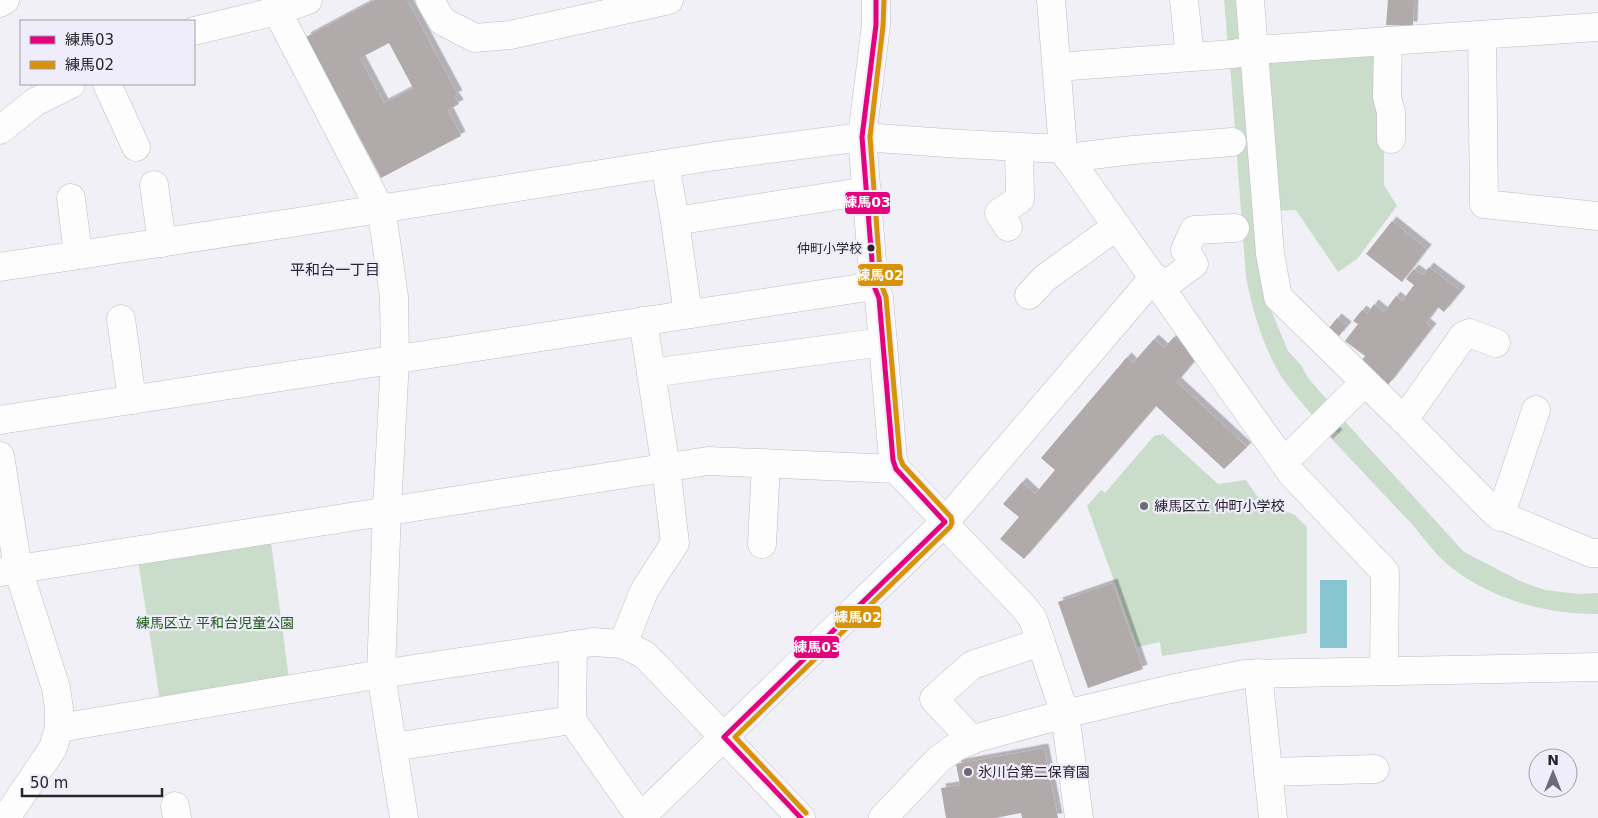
<svg xmlns="http://www.w3.org/2000/svg" width="1598" height="818" viewBox="0 0 1598 818" font-family="'DejaVu Sans','Noto Sans JP',sans-serif">
  <defs>
    <filter id="shadow"><feDropShadow dx="4.5" dy="-4.5" stdDeviation="0" flood-color="#0004"/></filter>
  </defs>
  <rect width="100%" height="100%" fill="#f1f0f7"/>
  <g fill="#caddca">
    <polygon points="1224,0 1242,0 1245,43 1228,46"/>
    <polygon points="1376,54 1384,113 1384,185 1397,206 1358,258 1338,272 1296,210 1274,211 1266,60"/>
    <path d="M1244,63L1269,305L1288,351L1301,365L1308,378L1331,404L1314,418C1305,406 1294,394 1285,382C1264,351 1253,313 1246,277L1230,64Z"/>
    <path d="M1340,416L1464,552L1522,582L1545,590L1579,594L1598,593V614C1549,615 1491,599 1452,568C1437,557 1423,537 1411,523C1382,493 1354,462 1325,432Z"/>
    <polygon points="1163,434 1218,484 1246,480 1260,500 1295,515 1307,527 1307,633 1162,656 1160,642 1138,647 1087,506 1101,490 1105,493 1154,436"/>
    <polygon points="271,542 289,679 160,701 138,560"/>
  </g>
  <rect fill="#87c5d1" x="1320" y="580" width="27" height="68"/>
  <g fill="#b1aaab" fill-rule="evenodd" filter="url(#shadow)">
    <path d="M375,0H407L458,95L454,96L459,104L448,110L461,136L381,178L306,37ZM389,43L413,88L384,103L360,58Z"/>
    <polygon points="1388,0 1414,0 1413,26 1386,25"/>
    <polygon points="1392,221 1427,249 1402,282 1366,254"/>
    <polygon points="1429,267 1461,291 1444,312 1438,307 1426,323 1432,328 1388,385 1360,363 1365,356 1345,341 1358,324 1353,321 1362,310 1367,314 1374,304 1384,312 1396,296 1402,301 1414,285 1406,279 1414,269 1423,275"/>
    <polygon points="1337,318 1347,326 1339,336 1329,328"/>
    <polygon points="1174,337 1198,357 1177,382 1247,447 1224,469 1156,406 1024,559 1000,539 1019,517 1003,504 1022,482 1035,494 1055,470 1041,458 1127,357 1133,363 1154,339 1164,348"/>
    <polygon points="1331,427 1338,434 1333,439 1326,432"/>
    <polygon points="1113,583 1143,669 1088,688 1058,602"/>
    <polygon points="1044,748 1058,818 1022,818 1021,813 996,818 946,818 941,788 960,785 956,764"/>
  </g>
  <g fill="none" stroke-linecap="round" stroke-linejoin="round">
    <g stroke="#bebcc4" stroke-width="29">
      <g id="minor">
        <polyline points="275,0 277,11 380,209 383,220 394,297 395,360 387,510 381,674 404,818"/>
        <polyline points="430,0 442,21 475,38 510,35 669,0"/>
        <polyline points="876,0 876,25 862,137 874,286 879,298 893,460 896,469 936,511 954,534 1023,606 1033,619 1065,714 1079,818"/>
        <polyline points="1051,0 1063,149 1065,153 1292,474 1385,572 1384,670"/>
        <polyline points="1184,0 1190,57"/>
        <polyline points="1250,0 1270,254 1278,297 1404,420 1495,513 1591,553 1598,553"/>
        <polyline points="0,3 5,0"/>
        <polyline points="194,31 277,11 308,0"/>
        <polyline points="1482,35 1484,204 1598,216"/>
        <polyline points="1388,41 1387,97 1391,112 1391,139"/>
        <polyline points="1057,67 1233,54 1254,50 1598,27"/>
        <polyline points="107,84 136,147"/>
        <polyline points="0,130 35,102 71,84"/>
        <polyline points="1068,158 1133,150 1232,142"/>
        <polyline points="665,164 675,221 688,314"/>
        <polyline points="154,185 162,243"/>
        <polyline points="71,198 78,255"/>
        <polyline points="675,221 867,191"/>
        <polyline points="1008,227 999,213 1020,199 1019,148"/>
        <polyline points="0,267 297,222 715,156 862,137 961,144 1063,149"/>
        <polyline points="1161,288 1194,264 1185,250 1194,230 1235,228"/>
        <polyline points="1029,295 1045,278 1117,226"/>
        <polyline points="121,319 132,400"/>
        <polyline points="651,373 883,342"/>
        <polyline points="0,420 874,286"/>
        <polyline points="1404,420 1463,336 1469,333 1496,343"/>
        <polyline points="0,456 18,569 56,688 59,709 59,728 53,748 6,818"/>
        <polyline points="1284,462 1365,382"/>
        <polyline points="1500,517 1536,410"/>
        <polyline points="762,544 766,463"/>
        <polyline points="0,572 708,461 896,469"/>
        <polyline points="623,644 644,591 675,543 666,468 643,321"/>
        <polyline points="573,645 572,720 641,818"/>
        <polyline points="1258,673 1273,818"/>
        <polyline points="59,728 381,674 573,645 593,642 623,644 645,655 801,818"/>
        <polyline points="972,740 934,699 972,665 1041,642"/>
        <polyline points="393,747 572,720"/>
        <polyline points="1268,772 1375,769"/>
        <polyline points="175,806 177,818"/>
        <polyline points="640,818 945,522 1154,277"/>
        <polyline points="883,818 939,759 956,747 977,738 1065,714 1166,690 1245,674 1598,667"/>
      </g>
    </g>
    <use href="#minor" stroke="#fdfdfe" stroke-width="28"/>
    <g stroke="#f0edfa" stroke-width="9">
      <polyline id="bus-1" points="801,818 724,737 945,522 896,469 893,460 879,298 874,286 862,137 876,25 876,0"/>
    </g>
    <g stroke="#f0edfa" stroke-width="9">
      <polyline id="bus-2" points="806,813 735,737 950,527 952,523 951,517 903,465 900,458 886,297 881,284 870,137 883,26 884,0"/>
    </g>
    <use href="#bus-1" stroke="#e5007d" stroke-width="5"/>
    <use href="#bus-2" stroke="#d89207" stroke-width="5"/>
  </g>
  <circle fill="#272430" stroke="#f0edfa" stroke-width="2" cx="871" cy="248" r="4.5"/>
  <g fill="#6e6b76" stroke="#f0edfa" stroke-width="2">
    <circle cx="1144" cy="506" r="5"/>
    <circle cx="968" cy="772" r="5"/>
  </g>
  <g text-anchor="middle" dominant-baseline="central" stroke-width="4.5" stroke-linejoin="round" paint-order="stroke">
    <g font-size="13" fill="#272430" stroke="#f0edfa" text-anchor="end">
      <text x="862" y="248">仲町小学校</text>
    </g>
    <g font-size="14" fill="#272430" stroke="#f0edfa" text-anchor="start">
      <text x="1154" y="506">練馬区立 仲町小学校</text>
      <text x="978" y="772">氷川台第二保育園</text>
    </g>
    <g font-size="14" fill="#1d5a17" stroke="#f0edfa">
      <text x="215" y="623">練馬区立 平和台児童公園</text>
    </g>
    <g font-size="15" fill="#272430" stroke="#f0edfa">
      <text x="335" y="270">平和台一丁目</text>
    </g>
  </g>
  <g stroke="#f0edfa" stroke-width="2">
    <rect x="844" y="191" width="47" height="24" rx="5" fill="#e5007d"/>
    <rect x="857" y="263" width="47" height="24" rx="5" fill="#d89207"/>
    <rect x="834" y="605" width="48" height="24" rx="5" fill="#d89207"/>
    <rect x="793" y="635" width="47" height="24" rx="5" fill="#e5007d"/>
  </g>
  <g font-size="14" text-anchor="middle" font-weight="bold" fill="#fff">
    <text x="867" y="207">練馬03</text>
    <text x="880" y="280">練馬02</text>
    <text x="858" y="622">練馬02</text>
    <text x="817" y="652">練馬03</text>
  </g>
  <rect x="20" y="20" width="175" height="65" fill="#f0edfa" stroke="#a09da9"/>
  <rect x="30" y="36" width="25" height="8" fill="#e5007d" stroke="#a09da9"/>
  <text x="65" y="45" font-size="15" fill="#272430">練馬03</text>
  <rect x="30" y="61" width="25" height="8" fill="#d89207" stroke="#a09da9"/>
  <text x="65" y="70" font-size="15" fill="#272430">練馬02</text>
  <g transform="translate(1553 773)"><circle r="24" fill="#f0edfa" stroke="#a09da9"/>
  <path d="M0-4L9 19L0 12L-9 19Z" fill="#6e6b76"/>
  <text y="-8" font-size="14" font-weight="bold" text-anchor="middle" fill="#272430">N</text>
  </g>
  <path d="M22 788v8h140v-8" fill="none" stroke="#272430" stroke-width="2.5"/>
  <text x="30" y="788" font-size="15" fill="#272430" stroke="#f0edfa" stroke-width="4" paint-order="stroke">50 m</text>
</svg>
